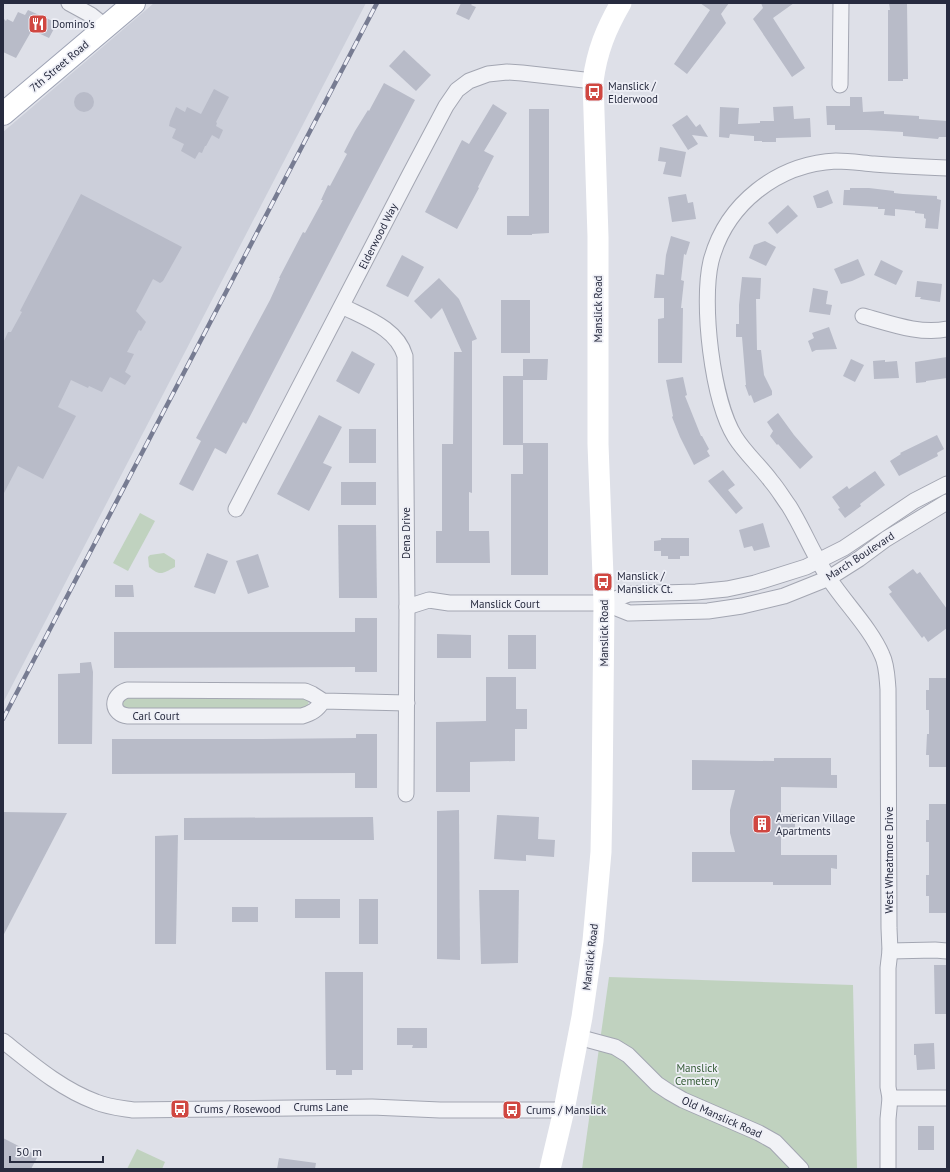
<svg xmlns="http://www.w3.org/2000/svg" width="950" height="1172" viewBox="0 0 950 1172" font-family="'PT Sans',sans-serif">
  <rect width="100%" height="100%" fill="#dee0e8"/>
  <polygon fill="#cccfda" points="154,3 366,3 3,703 3,132"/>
  <g fill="#c0d2bf">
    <polygon points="140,513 155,521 128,571 113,563"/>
    <path d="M164,553L175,560V567C163,573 161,577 149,567L148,557L150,555Z"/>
    <path d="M301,696L308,700C310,704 307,706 304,709H126L122,703L125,697Z"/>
    <polygon points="609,977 853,985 857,1169 582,1169"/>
    <polygon points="137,1149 165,1162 162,1169 127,1169"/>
  </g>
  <g fill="#b8bbc8">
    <polygon points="461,3 473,3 471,5 476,7 469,20 456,14"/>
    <polygon points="700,3 729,3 721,14 726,23 687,74 674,64 710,10"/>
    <polygon points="761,3 794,3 773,18 805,68 792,77 753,19 763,8"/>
    <polygon points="889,3 907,3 908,79 903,79 903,81 888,81 888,10 890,10"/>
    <polygon points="28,10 57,23 49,38 32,30 16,58 3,52 3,18 6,21 7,19 13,22 18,12 25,15"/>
    <polygon points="404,50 431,75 416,91 389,66"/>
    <polygon points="384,83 415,100 349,225 246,424 243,422 226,454 215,448 193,491 179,484 201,441 196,438 270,300 280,278 279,278 303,232 305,233 323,200 321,200 328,185 330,186 347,154 344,152 355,131 368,110 369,111"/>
    <polygon points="214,89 229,97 216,122 217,123 216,126 223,130 219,139 212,135 206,146 205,146 202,153 199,152 195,159 181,151 184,144 172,138 176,129 169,126 170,121 176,107 185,112 187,107 201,114"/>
    <circle cx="84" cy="102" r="10"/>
    <polygon points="850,97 862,97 863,112 884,111 884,114 919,116 919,119 947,121 947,137 939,137 938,139 903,136 903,132 868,130 835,130 835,125 827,125 826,106 850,106"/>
    <polygon points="493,104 507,113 484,151 494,156 478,187 479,188 457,229 425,212 462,140 469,144"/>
    <polygon points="793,106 794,119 810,118 811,137 776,138 776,142 762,142 762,141 754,141 754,136 730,134 729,138 719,137 720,107 739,108 738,124 760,123 760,121 774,121 773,107"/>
    <polygon points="529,109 549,109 549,233 532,234 532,235 507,235 507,216 529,216"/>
    <polygon points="687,115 696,127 700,124 708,137 692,135 698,144 688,150 672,125"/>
    <polygon points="660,147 686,152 681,177 663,174 666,162 658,161"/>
    <polygon points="850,188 869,188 894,191 894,193 903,194 937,196 937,199 941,200 938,229 925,228 926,219 924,218 924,214 915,213 915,211 895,209 895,216 884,215 885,209 878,209 878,207 843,205 844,190 850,190"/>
    <polygon points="828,190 833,203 821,208 817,208 813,196"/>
    <polygon points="81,194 182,247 163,281 160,283 153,279 136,311 146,322 141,331 139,330 127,352 134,354 125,372 131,376 125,385 110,377 102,392 89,386 88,388 71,380 58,407 76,416 43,479 18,466 3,495 3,343 8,332 11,332 22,312 20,311"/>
    <polygon points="686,194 688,203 693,202 696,219 672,222 668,197"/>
    <polygon points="788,205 798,216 777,234 768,223"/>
    <polygon points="671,236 690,242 686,255 684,254 681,280 684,281 681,308 683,308 682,363 658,363 658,319 664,318 664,298 654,298 656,274 664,275 666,255"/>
    <polygon points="765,241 776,247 766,266 749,258 754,245"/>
    <polygon points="402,255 424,267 408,297 386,286"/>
    <polygon points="858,259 865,275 852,281 841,284 834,269"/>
    <polygon points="881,260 903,271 896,285 874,275"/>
    <polygon points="742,277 761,278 760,299 756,299 757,350 761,350 764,375 772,391 772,395 754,403 751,395 749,396 745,385 746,385 742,337 736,337 736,324 739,324 739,305"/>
    <polygon points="439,278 459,299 477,339 472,341 472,493 469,492 469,531 489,531 490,563 436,563 436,531 442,531 442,444 453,444 454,352 462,352 442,308 431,319 414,301"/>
    <polygon points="917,281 942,284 940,302 920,299 921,297 915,297"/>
    <polygon points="813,288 828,291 826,304 832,305 830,315 809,312"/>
    <rect x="501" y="300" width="29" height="53"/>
    <polygon points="829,327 837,349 816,350 812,352 808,341 814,338 812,333"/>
    <polygon points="352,351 375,364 359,394 336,381"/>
    <polygon points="947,357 947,378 926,381 926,382 916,383 915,362"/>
    <polygon points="523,359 548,359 547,380 523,380 523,443 548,443 548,575 511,575 511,474 523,474 523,445 503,445 503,376 523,376"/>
    <polygon points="851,359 864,365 855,382 843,376"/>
    <polygon points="885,360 885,362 897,361 899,378 874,379 873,361"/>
    <polygon points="683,377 687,395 685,396 701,436 702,436 709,449 707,451 710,456 694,465 680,437 672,417 673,416 666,380"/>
    <polygon points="778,413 794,435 813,457 800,469 778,444 777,445 770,436 773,431 767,422"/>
    <polygon points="319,415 342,427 323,463 332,467 309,511 277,494"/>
    <rect x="349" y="429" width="27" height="34"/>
    <polygon points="937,435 944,449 937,453 938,456 899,476 890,461 901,454 900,453"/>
    <polygon points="723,470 735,485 728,490 743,508 736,514 708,481"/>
    <polygon points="875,471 885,485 860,504 861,506 845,518 838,509 840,508 832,497 847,486 849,489"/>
    <rect x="341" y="482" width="35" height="23"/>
    <polygon points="763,523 770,547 754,551 752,546 744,548 739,530"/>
    <polygon points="338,525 376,525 377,598 339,598"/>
    <polygon points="661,538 689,538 689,556 680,556 680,559 668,559 668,556 661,556 661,551 654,551 654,541 661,540"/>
    <polygon points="207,553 228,561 215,594 194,587"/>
    <polygon points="258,554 269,587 248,594 236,561"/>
    <polygon points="913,569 917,574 920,572 947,609 947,628 928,642 924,636 922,638 889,594 892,592 888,587"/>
    <polygon points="115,585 133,585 134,597 115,597"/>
    <polygon points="355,618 377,618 377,672 355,672 355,667 114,668 114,632 355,632"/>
    <polygon points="437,634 471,635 471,658 437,658"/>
    <rect x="508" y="635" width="28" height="34"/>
    <polygon points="91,662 93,672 92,744 58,744 58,674 80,673 80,663"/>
    <polygon points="486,677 516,677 516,709 527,709 527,729 515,729 515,761 470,762 470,792 436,792 436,722 486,721"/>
    <polygon points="929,678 947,678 947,767 929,767 929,755 926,755 927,734 929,734 929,710 926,710 926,690 929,690"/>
    <polygon points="356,734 377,734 377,788 355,788 355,773 112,774 112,739 263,739 356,738"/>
    <polygon points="774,758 831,758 831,775 837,775 837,788 781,787 781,814 795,814 795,829 781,829 781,855 837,855 837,869 831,868 831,885 773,885 773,882 692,882 692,852 735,852 730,833 730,810 735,790 692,790 692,760 774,761"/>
    <polygon points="929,804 947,804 947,913 929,913 929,896 926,896 926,875 929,875 929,842 926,842 926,820 929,820"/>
    <polygon points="459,810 460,960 437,959 437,811"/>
    <polygon points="3,812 67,813 3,936"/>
    <polygon points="497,815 539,817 538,839 555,840 554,857 526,855 526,861 494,859"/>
    <polygon points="373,817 374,840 184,840 184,818"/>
    <polygon points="178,835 176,944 155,944 155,836"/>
    <polygon points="479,890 519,890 518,963 481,964"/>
    <rect x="295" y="899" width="45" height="19"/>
    <rect x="359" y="899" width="19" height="45"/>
    <rect x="232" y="907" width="26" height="15"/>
    <polygon points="934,965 947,965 947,1014 935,1014"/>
    <polygon points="325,972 363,972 363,1070 352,1070 352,1075 336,1075 336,1070 326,1070"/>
    <polygon points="397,1028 427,1028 427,1048 412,1048 413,1045 397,1045"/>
    <polygon points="934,1043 935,1069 917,1070 916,1055 914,1055 914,1044"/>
    <rect x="918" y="1126" width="16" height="24"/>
    <polygon points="3,1138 38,1156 31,1169 3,1169"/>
    <polygon points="279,1158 316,1163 315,1169 277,1169"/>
  </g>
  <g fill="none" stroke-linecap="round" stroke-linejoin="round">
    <g stroke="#a3a6b2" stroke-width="17">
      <g id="minor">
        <polyline points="69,3 91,15 106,27"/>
        <polyline points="840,85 841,3"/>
        <path d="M342,306C365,318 397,328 405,356L407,607L406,794"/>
        <path d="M863,316C889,323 920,335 947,329"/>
        <polyline points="236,509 410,174 446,106 457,90 469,81 488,74 507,72 522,73 593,81"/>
        <polyline points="604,603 629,613 708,611 742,606 784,596 829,578 859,559 886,539 947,502"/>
        <polyline points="407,607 429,600 449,603 604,603 629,594 696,592 727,589 755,583 806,567 844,548 914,501 947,484"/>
        <path d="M323,701C317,710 312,713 302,716H128C111,714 110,696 127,690L305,691L312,694L323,701L407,703"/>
        <polyline points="890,951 935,950 947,951"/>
        <polyline points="578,1037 615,1047 628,1055 657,1084 669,1092 683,1100 759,1133 775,1142 801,1169"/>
        <path d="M3,1041C32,1064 61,1089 96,1102C108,1107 120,1108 133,1110L372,1107L440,1110H564"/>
        <polyline points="890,1098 947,1098"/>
        <path d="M888,1169V1119L890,1098L888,1087V968L890,951L889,928L888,689C887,678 887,665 882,655C871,629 846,604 830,580C814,557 804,530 789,506C783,498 778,489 771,481C760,466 745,453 735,437C712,400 701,303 711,261C726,204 777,164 836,161C849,161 862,163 874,164C899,166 923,167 947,168"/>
      </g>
    </g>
    <g stroke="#9da2b4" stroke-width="24">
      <polyline id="primary" points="3,114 134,3"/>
    </g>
    <use href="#minor" stroke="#f1f2f6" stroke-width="15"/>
    <path stroke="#fff" stroke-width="21" d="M550,1169L564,1110L582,1017L593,941L601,852L602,799L604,603L598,444V237L593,81C597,51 606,29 621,3"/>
    <use href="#primary" stroke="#fff" stroke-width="22"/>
    <g stroke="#777c92" stroke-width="4.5">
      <polyline id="rail" points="3,719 377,3"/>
    </g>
    <use href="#rail" stroke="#eeeff6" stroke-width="3" stroke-dasharray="9" stroke-linecap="butt"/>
  </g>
  <defs>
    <g id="restaurant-square" transform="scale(1)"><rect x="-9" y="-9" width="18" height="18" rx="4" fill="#d04741" stroke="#eeeff6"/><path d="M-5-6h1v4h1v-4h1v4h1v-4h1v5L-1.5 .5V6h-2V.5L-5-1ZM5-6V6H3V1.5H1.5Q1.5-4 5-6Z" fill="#fff"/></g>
    <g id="bus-square" transform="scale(1)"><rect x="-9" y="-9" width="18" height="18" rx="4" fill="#d04741" stroke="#eeeff6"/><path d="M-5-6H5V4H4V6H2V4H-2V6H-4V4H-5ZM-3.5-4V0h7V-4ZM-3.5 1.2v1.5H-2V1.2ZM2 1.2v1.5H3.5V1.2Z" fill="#fff"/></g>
    <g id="building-square" transform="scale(1)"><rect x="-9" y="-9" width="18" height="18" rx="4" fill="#d04741" stroke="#eeeff6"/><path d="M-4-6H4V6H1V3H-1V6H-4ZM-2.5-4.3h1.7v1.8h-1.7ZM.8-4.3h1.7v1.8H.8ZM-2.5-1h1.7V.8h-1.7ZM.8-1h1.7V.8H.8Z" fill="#fff"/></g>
  </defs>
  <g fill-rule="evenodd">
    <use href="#restaurant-square" x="38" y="24"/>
    <use href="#bus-square" x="594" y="92"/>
    <use href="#bus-square" x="603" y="582"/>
    <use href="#building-square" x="762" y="824"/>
    <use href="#bus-square" x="180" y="1109"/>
    <use href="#bus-square" x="512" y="1110"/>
  </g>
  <g text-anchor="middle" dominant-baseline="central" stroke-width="3.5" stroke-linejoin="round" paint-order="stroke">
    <g font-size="11" fill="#272b3f" stroke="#eeeff6" text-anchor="start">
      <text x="52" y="24">Domino's</text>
      <text x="608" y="86">Manslick /<tspan x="608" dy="13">Elderwood</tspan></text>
      <text x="617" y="576">Manslick /<tspan x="617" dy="13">Manslick Ct.</tspan></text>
      <text x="776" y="818">American Village<tspan x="776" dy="13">Apartments</tspan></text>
      <text x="194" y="1109">Crums / Rosewood</text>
      <text x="526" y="1110">Crums / Manslick</text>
    </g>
    <g font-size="11" fill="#272b3f" stroke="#eeeff6">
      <text transform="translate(59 66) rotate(-40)">7th Street Road</text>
      <text transform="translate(378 236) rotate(-63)">Elderwood Way</text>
      <text transform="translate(598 309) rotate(-90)">Manslick Road</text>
      <text transform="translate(406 533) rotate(-90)">Dena Drive</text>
      <text transform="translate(860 556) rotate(-33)">March Boulevard</text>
      <text x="505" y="604">Manslick Court</text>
      <text transform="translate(604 633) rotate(-90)">Manslick Road</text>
      <text x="156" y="716">Carl Court</text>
      <text transform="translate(889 860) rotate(-90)">West Wheatmore Drive</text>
      <text transform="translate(590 957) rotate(-83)">Manslick Road</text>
      <text x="321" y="1107">Crums Lane</text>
      <text transform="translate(722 1117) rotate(24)">Old Manslick Road</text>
    </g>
    <g font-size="11" fill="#345b35" stroke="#eeeff6">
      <text x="697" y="1068">Manslick<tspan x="697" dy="13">Cemetery</tspan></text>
    </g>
  </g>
  <rect width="950" height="1172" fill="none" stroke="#272b3f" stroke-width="8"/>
  <path d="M10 1156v6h93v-6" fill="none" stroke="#272b3f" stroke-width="2"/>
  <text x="16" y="1156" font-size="12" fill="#272b3f" stroke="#eeeff6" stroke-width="3" paint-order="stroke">50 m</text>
</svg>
